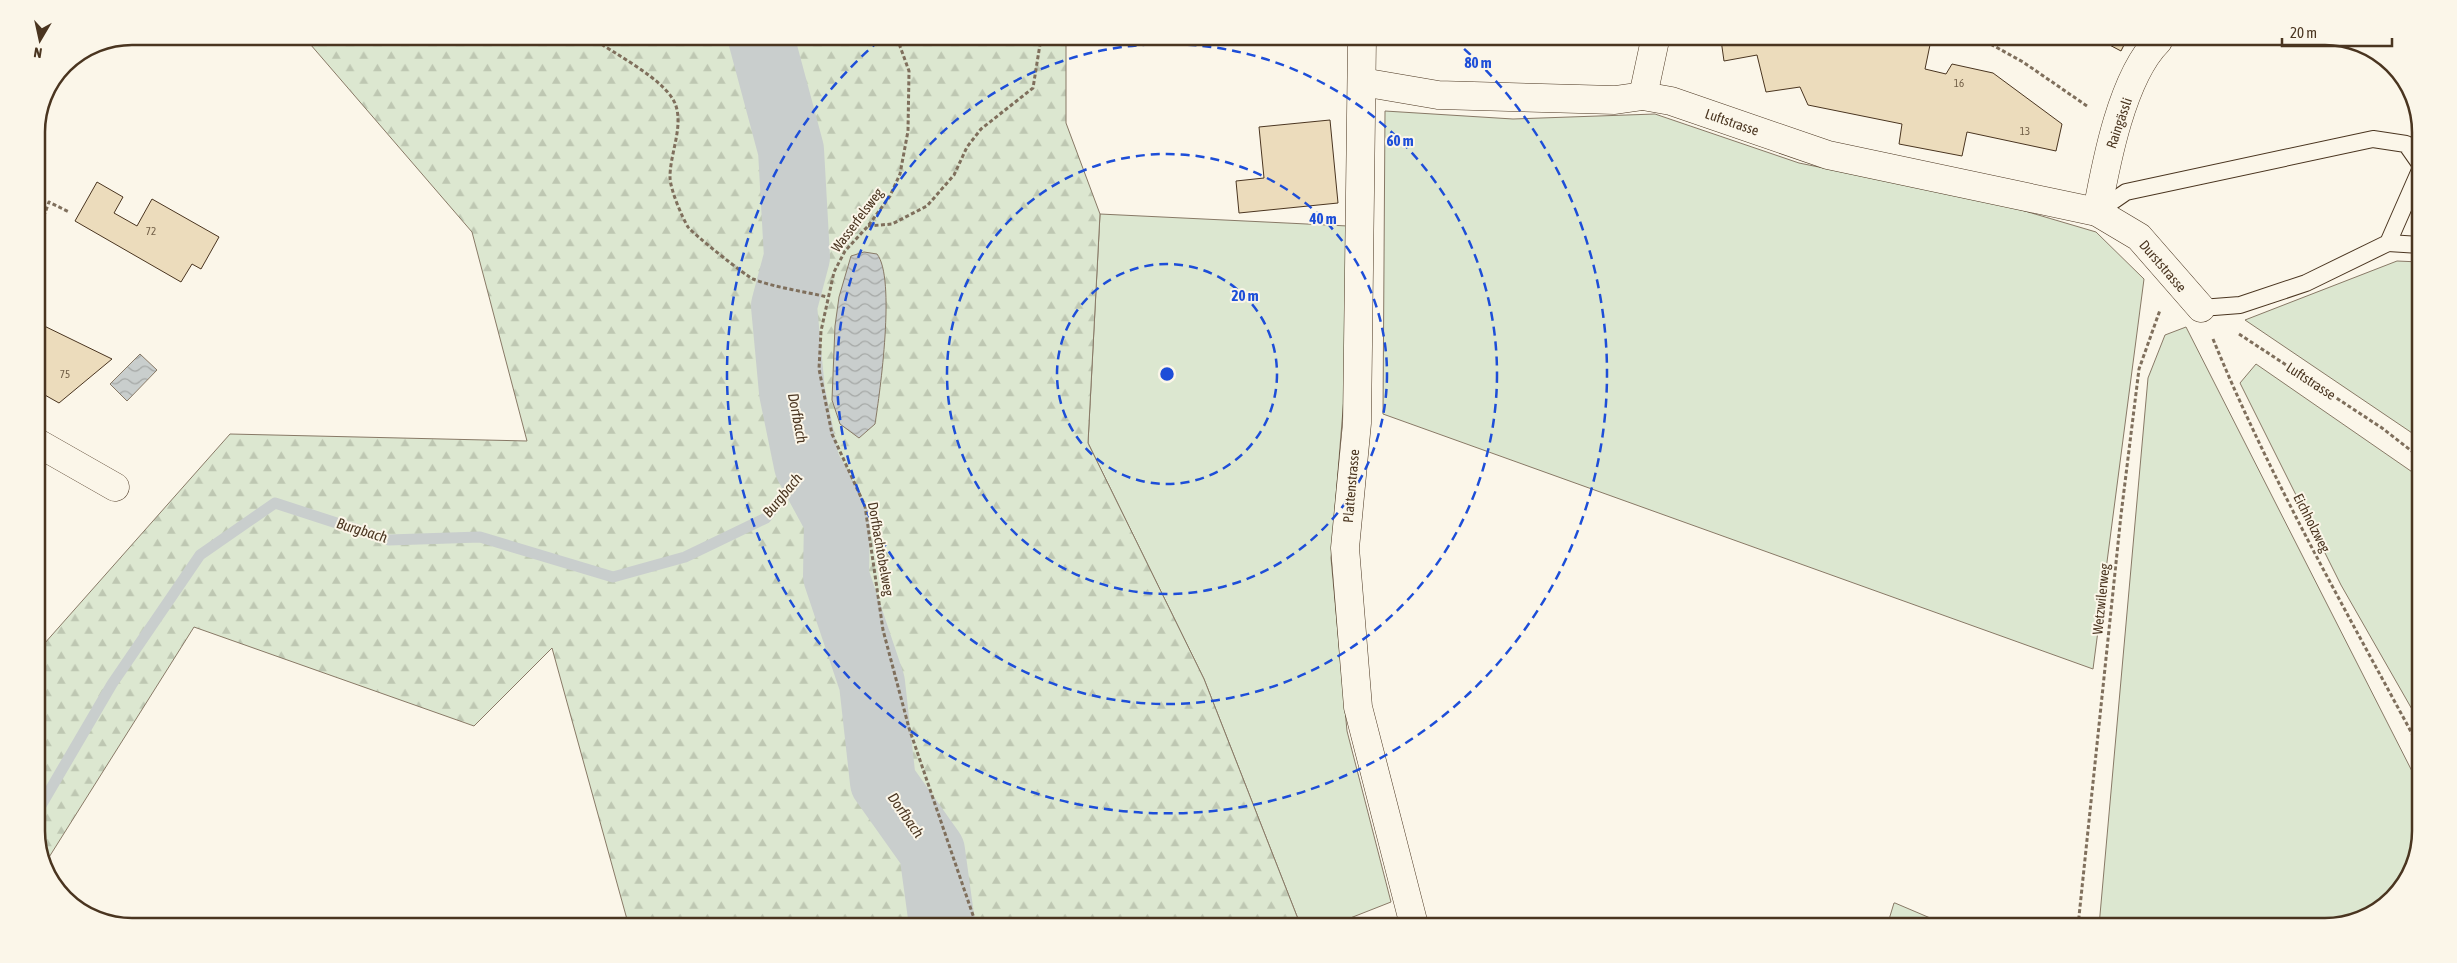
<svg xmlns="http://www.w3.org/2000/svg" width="2457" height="963" viewBox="0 0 2457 963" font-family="'Asap Condensed',sans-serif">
  <defs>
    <pattern id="forest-firs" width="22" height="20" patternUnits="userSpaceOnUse" patternTransform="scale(1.25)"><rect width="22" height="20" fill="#dce7d0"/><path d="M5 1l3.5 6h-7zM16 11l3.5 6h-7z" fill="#bec7b2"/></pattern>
    <pattern id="water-waves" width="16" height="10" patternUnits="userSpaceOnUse" patternTransform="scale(1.25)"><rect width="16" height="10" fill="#c9cecd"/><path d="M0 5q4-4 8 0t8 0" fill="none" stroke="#a5a8a6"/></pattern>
  </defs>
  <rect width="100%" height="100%" fill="#fbf6e9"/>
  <g fill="#dce7d0" stroke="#887966">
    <polygon points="1385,111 1513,119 1655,114 1799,163 2001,204 2096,232 2144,279 2093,669 1383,414"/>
    <polygon points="1100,214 1348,226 1345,385 1331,558 1347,731 1391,902 1335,924 1300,924 1204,679 1088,443"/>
    <polygon points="2397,261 2420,262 2418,437 2245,320"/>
    <polygon points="2186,327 2416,779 2416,862 2383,907 2325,927 2099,926 2148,378 2165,335"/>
    <polygon points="2256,364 2418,476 2417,718 2341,585 2240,383"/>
    <polygon points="1894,903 1895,903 1949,926 1887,926"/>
  </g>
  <polygon fill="url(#forest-firs)" stroke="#887966" points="304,37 1066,38 1066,123 1100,214 1088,443 1204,679 1300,924 628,923 552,648 474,726 194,627 46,862 36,837 36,653 230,434 527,441 472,232"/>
  <g fill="url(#water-waves)" stroke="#887966">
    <path d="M864,252L877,254C896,278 880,392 875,424L859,438L840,424L832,400L835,326L839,297L851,256Z"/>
    <polygon points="140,354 157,370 127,401 110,384"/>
  </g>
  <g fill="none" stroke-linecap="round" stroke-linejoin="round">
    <polyline stroke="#c9cecd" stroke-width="11" points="36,814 112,684 200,555 275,503 389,540 480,537 613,577 685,557 766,518 807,465"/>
    <polyline stroke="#c9cecd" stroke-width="66" points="761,38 791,150 797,257 784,306 792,392 807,465 837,520 836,576 872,683 883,782 932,851 942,924"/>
  </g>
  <g fill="#ecdcbc" stroke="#4a3520">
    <polygon points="1410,39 1458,39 1458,42 1410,41"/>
    <polygon points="1721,40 1931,40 1925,69 1946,74 1952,64 1993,73 2062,124 2056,151 1967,132 1962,156 1899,144 1902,124 1808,105 1800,87 1766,92 1757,55 1724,61"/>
    <polygon points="2102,41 2126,41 2121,51"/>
    <polygon points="1330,120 1338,203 1239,213 1236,181 1264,178 1259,127"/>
    <polygon points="97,182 123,197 114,213 137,226 152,199 219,237 201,269 192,264 181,282 75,221"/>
    <polygon points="36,322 112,359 59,403 36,390"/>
  </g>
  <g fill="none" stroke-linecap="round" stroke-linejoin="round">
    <g stroke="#4a3520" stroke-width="18">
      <g id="service">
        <polyline points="2097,212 2126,192 2373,139 2406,144 2420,164"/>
        <polyline points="2388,243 2420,245"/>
        <polyline points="2201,308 2240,305 2306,283 2388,243 2420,170"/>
      </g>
    </g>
    <g stroke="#4a3520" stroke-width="29">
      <g id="minor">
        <polyline points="1362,82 1438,95 1615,100 1643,96 1671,101 1828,155 2097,212 2139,237 2201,308"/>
        <polyline points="1643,96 1655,40"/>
        <path d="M2097,212C2106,163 2122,77 2158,41"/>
        <polyline points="36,442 115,487"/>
      </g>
    </g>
    <g stroke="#4a3520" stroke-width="29">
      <polyline id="tertiary" points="1362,39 1357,423 1345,548 1358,707 1414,925"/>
    </g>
    <g stroke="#7f6f5c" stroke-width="3" stroke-dasharray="4 2.5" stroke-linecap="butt">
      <path d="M591,37C612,53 668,80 676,106C683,128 670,154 670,177C670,189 682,217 688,227C693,234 746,276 753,279C776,288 803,291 827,297"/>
      <polyline points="897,38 909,71 908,131 900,174 890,196 868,226 845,251 834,272 821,331 819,369 832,434 865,506 883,630 909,728 976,924"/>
      <polyline points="1985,41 2023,62 2087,106"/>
      <polyline points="36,218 45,213 49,202 69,212"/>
      <polyline points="868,226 892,224 927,206 954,175 967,147 981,129 1033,88 1041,38"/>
      <polyline points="2239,334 2382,428 2418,456"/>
      <path d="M2213,339C2270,478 2345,609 2416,741"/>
      <polyline points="2078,926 2121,515 2139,369 2160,310"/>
    </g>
    <use href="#service" stroke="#fbf6e9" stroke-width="16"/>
    <use href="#minor" stroke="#fbf6e9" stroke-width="28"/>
    <use href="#tertiary" stroke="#fbf6e9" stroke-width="28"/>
  </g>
  <g fill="none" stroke="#1d4ed8" stroke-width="2.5" stroke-dasharray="9 6">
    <circle cx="1167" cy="374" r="110"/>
    <circle cx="1167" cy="374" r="220"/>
    <circle cx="1167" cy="374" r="330"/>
    <path d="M1453 39A440 440 0 1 1 881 39"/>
  </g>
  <g text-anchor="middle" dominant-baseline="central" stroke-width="4" stroke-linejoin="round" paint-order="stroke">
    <g font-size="11" fill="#725f47">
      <text x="1959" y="83">16</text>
      <text x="2025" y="131">13</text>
      <text x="151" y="231">72</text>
      <text x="65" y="374">75</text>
    </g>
    <g font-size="14" fill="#4a3520" stroke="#fbf6e9">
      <text transform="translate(1732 122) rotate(19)">Luftstrasse</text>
      <text transform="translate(2119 123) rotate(-71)">Raingässli</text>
      <text transform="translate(857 220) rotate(-53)">Wasserfelsweg</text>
      <text transform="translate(2163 266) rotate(49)">Durststrasse</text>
      <text transform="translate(2311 381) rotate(33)">Luftstrasse</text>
      <text transform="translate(1351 486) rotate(-85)">Plattenstrasse</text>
      <text transform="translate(2312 523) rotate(63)">Eichholzweg</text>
      <text transform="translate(881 549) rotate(80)">Dorfbachtobelweg</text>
      <text transform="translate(2101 599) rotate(-84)">Wetzwilerweg</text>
    </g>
    <g font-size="15" font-style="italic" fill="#4a3520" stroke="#fbf6e9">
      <text transform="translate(798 418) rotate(79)">Dorfbach</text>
      <text transform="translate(782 495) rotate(-50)">Burgbach</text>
      <text transform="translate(362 530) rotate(17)">Burgbach</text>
      <text transform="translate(906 815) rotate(55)">Dorfbach</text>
    </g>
  </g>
  <path d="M0 0H2457V963H0ZM132 45H2325A87 87 0 0 1 2412 132V831A87 87 0 0 1 2325 918H132A87 87 0 0 1 45 831V132A87 87 0 0 1 132 45Z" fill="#fbf6e9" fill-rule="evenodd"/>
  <path fill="none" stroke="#4a3520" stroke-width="2.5" d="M132 45H2325A87 87 0 0 1 2412 132V831A87 87 0 0 1 2325 918H132A87 87 0 0 1 45 831V132A87 87 0 0 1 132 45Z"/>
  <circle cx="1167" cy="374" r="8" fill="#1d4ed8" stroke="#fbf6e9" stroke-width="2.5"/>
  <g font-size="15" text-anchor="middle" font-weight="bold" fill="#1d4ed8" stroke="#fbf6e9" stroke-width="4" stroke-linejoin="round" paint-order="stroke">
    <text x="1478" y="68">80 m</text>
    <text x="1400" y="146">60 m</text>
    <text x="1323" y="224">40 m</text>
    <text x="1245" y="301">20 m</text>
  </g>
  <g transform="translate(40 40) rotate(189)" stroke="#fbf6e9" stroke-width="4" paint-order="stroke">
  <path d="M0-4L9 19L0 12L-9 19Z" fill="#4a3520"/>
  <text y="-8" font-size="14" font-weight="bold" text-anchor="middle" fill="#4a3520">N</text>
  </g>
  <path d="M2282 38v8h110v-8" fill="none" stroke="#4a3520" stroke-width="2.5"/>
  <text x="2290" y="38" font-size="15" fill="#4a3520" stroke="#fbf6e9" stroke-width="4" paint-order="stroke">20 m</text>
</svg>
